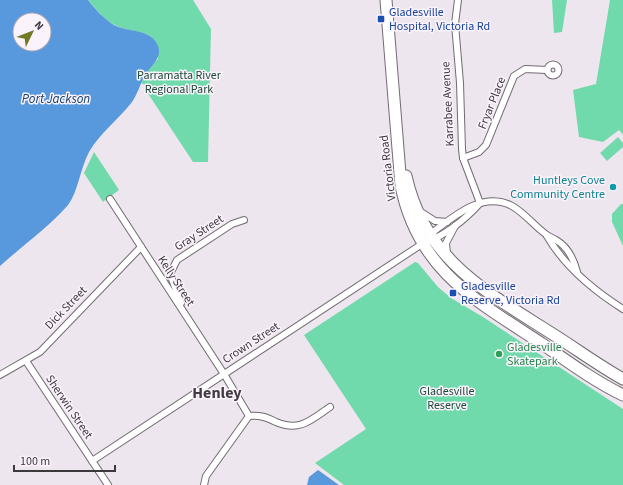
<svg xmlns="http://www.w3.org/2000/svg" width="623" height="485" viewBox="0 0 623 485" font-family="'Source Sans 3',sans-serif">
  <rect width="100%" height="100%" fill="#eee6ee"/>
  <g fill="#71daac">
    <path d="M88,0H193L211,29L208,162H193L145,89V85L141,83L149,69L158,59C157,24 138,37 115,25C104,20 96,9 88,0Z"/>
    <polygon points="552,0 567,0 562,32 554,33"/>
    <polygon points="610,0 623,0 623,135 619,130 603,142 579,137 573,90 596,84"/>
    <polygon points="618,137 623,143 623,147 607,161 600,153"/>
    <polygon points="94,152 119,190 103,202 84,173"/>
    <polygon points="621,204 623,204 623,246 612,222 612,214"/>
    <polygon points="415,262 418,263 438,287 451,298 483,317 623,409 623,485 344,485 315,463 366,429 304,335"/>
  </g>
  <g fill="#5899de" fill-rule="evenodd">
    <path d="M0,0H88C95,9 104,19 114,25C129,33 151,28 158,46C163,59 149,67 144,77C140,85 137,95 132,102C119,119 100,133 89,152C80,169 78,192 68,205C48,228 22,246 0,266ZM20,20H44V44H20Z"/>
    <polygon points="318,470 339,485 307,485 309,477"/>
  </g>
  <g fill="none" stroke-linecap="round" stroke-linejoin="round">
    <g stroke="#726b72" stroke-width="8">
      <g id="street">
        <polyline points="458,0 455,24 460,83 462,149 463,158 480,203"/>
        <circle cx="553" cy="70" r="5.5"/>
        <polyline points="463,158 479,152 486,145 514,76 525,69 547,70"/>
        <polyline points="110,199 224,374 249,416"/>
        <polyline points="421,212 435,221 447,222"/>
        <path d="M429,235C452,218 482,190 512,206C523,212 533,224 543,232C547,236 551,237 556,240C568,247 574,260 577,272"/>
        <path d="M547,236C565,267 593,290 623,309"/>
        <polyline points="447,254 446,243 455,226"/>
        <polyline points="181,303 170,274 177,260 232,224 244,220"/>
        <polyline points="26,361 108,485"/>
        <polyline points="0,375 40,352 141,247"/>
        <path d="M249,416C260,415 266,417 276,422C300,432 311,420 330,407"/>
        <path d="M92,461L422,244C443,237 465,220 480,203"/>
        <polyline points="204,485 206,476 249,416"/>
      </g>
    </g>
    <g stroke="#726b72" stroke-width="13">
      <g id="highway">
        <path d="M386,0L401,186C418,270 475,300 541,343C567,361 594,381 623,395"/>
        <path d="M406,176C424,259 485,291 551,333C575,348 598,365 623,379"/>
      </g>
    </g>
    <use href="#street" stroke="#fff" stroke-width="6"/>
    <use href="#highway" stroke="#fff" stroke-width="11"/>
  </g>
  <g fill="#1a4fb4" stroke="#fbf3fc" stroke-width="1.5">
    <rect x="377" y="15" width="8" height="8" rx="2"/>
    <rect x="449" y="289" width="8" height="8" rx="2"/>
  </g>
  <circle fill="#0f9aa8" stroke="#fbf3fc" stroke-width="1.5" cx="613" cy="187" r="4"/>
  <circle fill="#2e9e5b" stroke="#fbf3fc" stroke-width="1.5" cx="499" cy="354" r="4"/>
  <g text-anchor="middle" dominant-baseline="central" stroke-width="3" stroke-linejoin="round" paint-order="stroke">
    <g font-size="12" fill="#164399" stroke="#fbf3fc" text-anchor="start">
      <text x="389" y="12">Gladesville<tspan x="389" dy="14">Hospital, Victoria Rd</tspan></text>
      <text x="461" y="286">Gladesville<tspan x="461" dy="14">Reserve, Victoria Rd</tspan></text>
    </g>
    <g font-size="12" fill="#1c4a37" stroke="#fbf3fc">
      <text x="179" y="75">Parramatta River<tspan x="179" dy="14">Regional Park</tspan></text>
      <text x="447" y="391">Gladesville<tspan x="447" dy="14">Reserve</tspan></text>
    </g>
    <g font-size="12" fill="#3c393c" stroke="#fbf3fc">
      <text transform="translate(492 103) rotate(-68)">Fryar Place</text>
      <text transform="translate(448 104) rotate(-93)">Karrabee Avenue</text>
      <text transform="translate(388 168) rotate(-97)">Victoria Road</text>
      <text transform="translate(199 233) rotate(-33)">Gray Street</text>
      <text transform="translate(176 281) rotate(57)">Kelly Street</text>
      <text transform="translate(66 308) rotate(-46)">Dick Street</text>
      <text transform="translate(251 343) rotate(-33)">Crown Street</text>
      <text transform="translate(69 407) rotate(56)">Sherwin Street</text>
    </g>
    <g font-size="12" fill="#0d838f" stroke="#fbf3fc" text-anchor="end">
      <text x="605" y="180">Huntleys Cove<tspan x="605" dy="14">Community Centre</tspan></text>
    </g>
    <g font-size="12" fill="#27864d" stroke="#fbf3fc" text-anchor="start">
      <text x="507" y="347">Gladesville<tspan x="507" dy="14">Skatepark</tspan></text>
    </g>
    <g font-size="13" font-style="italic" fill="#12406d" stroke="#fbf3fc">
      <text x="56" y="99">Port Jackson</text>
    </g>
    <g font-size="16" font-weight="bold" fill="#413b41" stroke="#fbf3fc">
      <text x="217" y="393">Henley</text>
    </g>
  </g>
  <g transform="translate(32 32) rotate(47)"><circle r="19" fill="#fbf3fc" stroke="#afa9af"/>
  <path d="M0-3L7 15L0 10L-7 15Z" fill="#717a25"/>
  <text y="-6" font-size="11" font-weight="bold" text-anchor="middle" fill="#3c393c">N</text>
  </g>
  <path d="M14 465v6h101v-6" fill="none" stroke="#3c393c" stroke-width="2"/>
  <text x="20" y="465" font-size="12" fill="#3c393c" stroke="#fbf3fc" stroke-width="3" paint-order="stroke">100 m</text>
</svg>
